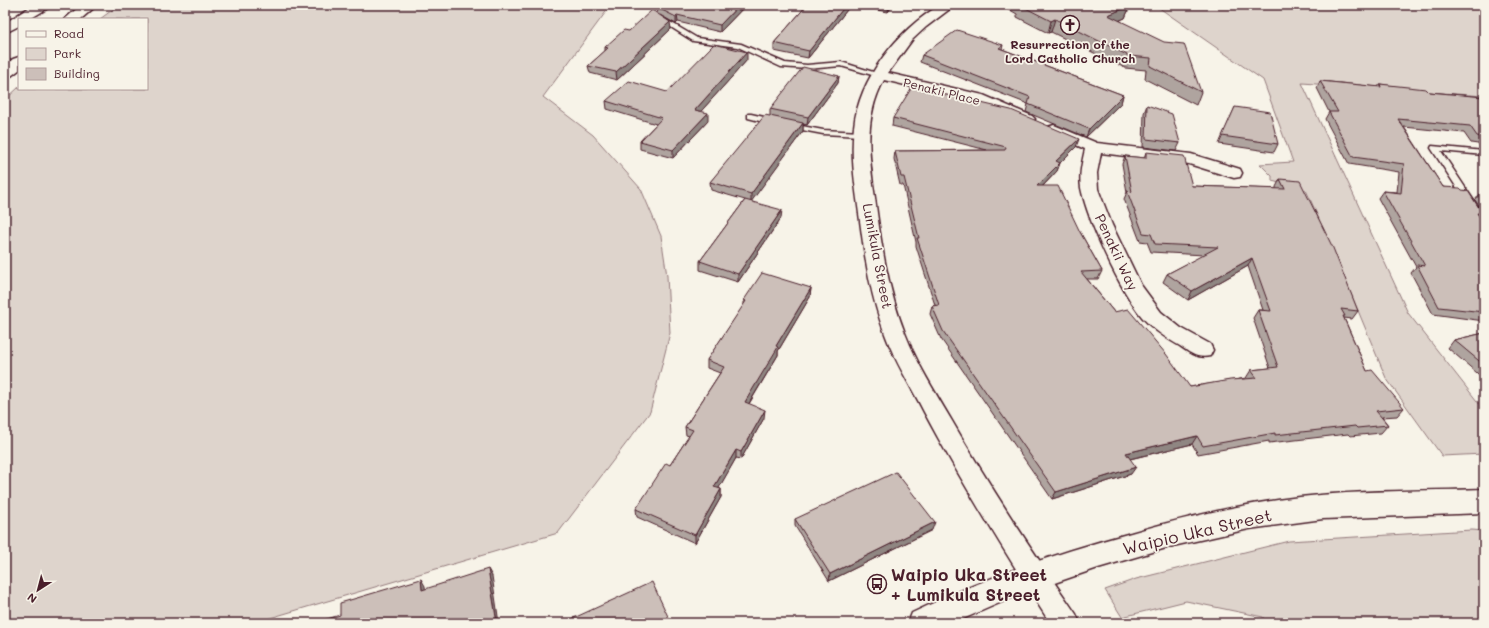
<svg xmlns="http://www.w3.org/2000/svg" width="1489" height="628" viewBox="0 0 1489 628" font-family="Mali,sans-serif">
  <rect width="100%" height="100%" fill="#f7f3e8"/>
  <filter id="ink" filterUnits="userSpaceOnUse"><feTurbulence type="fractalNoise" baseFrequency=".025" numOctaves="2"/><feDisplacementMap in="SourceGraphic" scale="8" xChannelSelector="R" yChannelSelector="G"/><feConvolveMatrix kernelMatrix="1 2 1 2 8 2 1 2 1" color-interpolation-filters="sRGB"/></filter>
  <g filter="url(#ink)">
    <g fill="#ded4cc" stroke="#947a7c">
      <polygon points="119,5 611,5 543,97 593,135 641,189 661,236 667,276 670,333 650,412 558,533 253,623 5,623 5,100 19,87 19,89 147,89 147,19 100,19"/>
      <polygon points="1155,5 1484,5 1484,96 1302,83 1408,313 1484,410 1484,454 1442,456 1386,378 1332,248 1306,190 1272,181 1272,176 1260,164 1293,162 1263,80"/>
      <polygon points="1472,530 1484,531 1484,623 1264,623 1263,617 1186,601 1122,617 1105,590 1136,579 1289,541"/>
    </g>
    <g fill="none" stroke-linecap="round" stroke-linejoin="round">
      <g stroke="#4a1f2b" stroke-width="3">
        <g id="service">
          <polygon points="660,16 697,38 741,44 785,63 807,65 841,62 883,75 879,77 841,66 807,69 781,67 738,47 693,41 658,19 657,18"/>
          <polygon points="748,114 751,114 777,120 778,122 774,124 771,124 748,118"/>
          <polygon points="786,123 823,130 861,132 865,134 861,136 823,134 786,127"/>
          <polygon points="1432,146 1484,151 1484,155 1441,151 1484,216 1484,226 1481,225 1431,148"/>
        </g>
      </g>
      <g stroke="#4a1f2b" stroke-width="3">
        <g id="minor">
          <path d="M940,5H955L926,27L912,40L888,73L983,95L1032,116L1035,119L1032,122L1027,124L1022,122L973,101L884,80C863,118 869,158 875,198C881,244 888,290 905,333C917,364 935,392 952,421C990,487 1032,551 1076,614L1080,623H1050C1006,554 963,485 924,412C911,386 895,362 885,334C871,298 865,259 860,221C856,190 850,158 854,127C859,78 898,30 940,5Z"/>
          <path d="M1054,125L1097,143L1191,154L1240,169L1242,173L1240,177L1234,178L1189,164L1101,153L1097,173L1098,189L1112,225L1141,285L1161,312L1181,328L1210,344L1213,350L1210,356C1198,359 1190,353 1180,346C1166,338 1152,329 1142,317C1120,290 1088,222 1081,188C1079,174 1082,163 1085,149L1048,133L1046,130L1048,127Z"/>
        </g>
      </g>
      <g stroke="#4a1f2b" stroke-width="3">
        <path id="tertiary" d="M1484,489V513L1323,519L1249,529L1173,546L1098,568L1011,598L954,623H908L912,613C982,579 1056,553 1131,533C1186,517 1242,504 1300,497C1361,490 1423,491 1484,489Z"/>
      </g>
      <g stroke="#4a1f2b" stroke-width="3">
        <g id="motorway">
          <polygon points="33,5 50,5 48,8 30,19 19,19 19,26 5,33 5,23"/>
          <polygon points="81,5 97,5 81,19 65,19"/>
          <polygon points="19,57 19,70 11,76 5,78 5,65 13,59"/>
        </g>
      </g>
      <use href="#service" fill="#f7f3e8" fill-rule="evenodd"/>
      <use href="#minor" fill="#f7f3e8" fill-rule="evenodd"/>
      <use href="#tertiary" fill="#f7f3e8" fill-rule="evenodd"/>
      <use href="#motorway" fill="#f7f3e8" fill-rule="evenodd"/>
    </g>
    <g fill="#afa49f" stroke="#4a1f2b">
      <polygon points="658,5 746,5 720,32 678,22 676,24 660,15 671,29 617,80 590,73 588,66 605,51 605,47 629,31 657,13 656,7"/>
      <polygon points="807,5 893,5 888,12 851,5 808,58 774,51 774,43"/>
      <polygon points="1005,5 1127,5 1130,6 1125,18 1120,20 1201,92 1196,105 1145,79 1146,70 1125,68 1051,32 1048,33 1017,17 1017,14 1005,7"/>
      <polygon points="1003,45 1002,49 1123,95 1121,103 1086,137 1026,112 1028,104 920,62 922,55"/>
      <polygon points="747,60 701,111 708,121 673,158 640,149 640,141 656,124 607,109 606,101 667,92"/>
      <polygon points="839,76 838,83 807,125 803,124 803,131 751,201 781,218 738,282 700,270 700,261 745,200 711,190 710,182 770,116 770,109"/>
      <polygon points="1320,81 1378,87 1380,84 1429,92 1484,97 1484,145 1471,143 1464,133 1404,127 1443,187 1462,190 1483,214 1480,218 1484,224 1484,321 1433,314 1411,273 1416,267 1378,198 1383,191 1397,192 1399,172 1349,164 1325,119 1329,112 1317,88"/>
      <polygon points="1147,105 1180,143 1176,151 1143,147 1144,113"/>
      <polygon points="1235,107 1278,144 1274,152 1219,144"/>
      <polygon points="893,118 1076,147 1060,163 1057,171 1043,186 1080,232 1102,271 1098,279 1087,279 1114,312 1190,387 1246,378 1251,370 1270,368 1253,318 1258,310 1263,310 1248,266 1188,300 1163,282 1167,274 1204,255 1151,252 1147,242 1140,241 1124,199 1127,192 1122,164 1125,156 1144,158 1146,152 1192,186 1276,189 1276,187 1280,179 1358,311 1352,319 1344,318 1367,371 1404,408 1397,416 1382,417 1388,425 1381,433 1350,436 1348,434 1269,443 1269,441 1198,454 1192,444 1130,459 1131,474 1052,499 941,339 930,314 932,306 935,305 916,246 916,242 903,185 900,185 894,159 895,151 987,150 892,126"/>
      <polygon points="1481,193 1484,193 1484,213 1475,200"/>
      <polygon points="811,288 810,297 778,351 778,355 749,404 764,418 741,459 736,458 718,489 721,489 721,497 695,543 637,517 636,509 670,465 689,436 686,435 685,427 720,373 707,368 707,360 744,305 744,300"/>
      <polygon points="1484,333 1484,379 1448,348 1454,340"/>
      <polygon points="795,519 932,530 829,581 795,526"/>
    </g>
    <g fill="#8f8682" stroke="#4a1f2b">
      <polygon points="739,5 746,5 720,32 720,25"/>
      <polygon points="846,5 851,5 808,58 809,51"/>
      <polygon points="889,5 893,5 888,12"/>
      <polygon points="1130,6 1125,18 1104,27 1108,15"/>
      <polygon points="677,15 678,22 676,24 676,17"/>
      <polygon points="1055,19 1051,32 1048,33 1051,21"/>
      <polygon points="670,22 671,29 617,80 616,72"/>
      <polygon points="747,52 747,60 695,118 695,110"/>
      <polygon points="839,76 838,83 807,125 808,117"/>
      <polygon points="1123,95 1121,103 1086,137 1089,129"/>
      <polygon points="708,113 708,121 673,158 673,150"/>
      <polygon points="803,123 803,131 751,202 751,194"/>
      <polygon points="1079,139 1076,147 1060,163 1057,171 1035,194 1037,186 1056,161"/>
      <polygon points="782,210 781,218 738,282 738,274"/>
      <polygon points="1252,258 1248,266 1188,300 1192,291"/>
      <polygon points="811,288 810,297 778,351 778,355 745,410 745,402 776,346"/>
      <polygon points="765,410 764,418 741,459 741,452"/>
      <polygon points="1197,436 1192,444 1121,461 1126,453"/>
      <polygon points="736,450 736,458 715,495 714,487"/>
      <polygon points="1136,467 1131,474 1052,499 1056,492"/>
      <polygon points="721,489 721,497 695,543 695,535"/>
      <polygon points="935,522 932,530 829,581 830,574"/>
      <polygon points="488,569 492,576 499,623 497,623"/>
      <polygon points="421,579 425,586 426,597 422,590"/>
    </g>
    <g fill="#ccbfb9" stroke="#4a1f2b">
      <polygon points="658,5 739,5 720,25 677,15 676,17 656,7"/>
      <polygon points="807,5 846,5 809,51 774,43"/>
      <polygon points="1020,5 1127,5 1130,6 1108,15 1164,42 1184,44 1201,92 1150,66 1151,58 1129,56 1055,19 1051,21"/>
      <polygon points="652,10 670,22 616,72 588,66 608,48 605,47 624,30 629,31"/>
      <polygon points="957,30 1003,45 999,48 1123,95 1089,129 1028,104 1030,97 922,55"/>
      <polygon points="714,44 747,52 695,110 708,113 673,150 640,141 662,118 606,101 629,81 667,92"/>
      <polygon points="803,67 839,76 808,117 770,109"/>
      <polygon points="1320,81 1381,87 1380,84 1426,89 1429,92 1484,97 1484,137 1477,136 1470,126 1398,119 1443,187 1460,188 1462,190 1468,191 1483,214 1477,213 1484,224 1484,312 1439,307 1417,265 1425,266 1383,191 1401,193 1404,164 1353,157 1329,112 1338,112"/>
      <polygon points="912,87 1011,110 1079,139 1056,161 1060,163 1037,186 1058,186 1080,232 1102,271 1081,272 1114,312 1128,309 1166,354 1190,387 1230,380 1257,378 1251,370 1278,367 1258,310 1271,311 1252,258 1192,291 1167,274 1218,247 1155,244 1151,234 1143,233 1127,191 1132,192 1125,156 1146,158 1146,152 1184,156 1192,186 1285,189 1280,179 1300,181 1333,248 1358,311 1341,309 1345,316 1343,316 1367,371 1372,370 1404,408 1376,411 1388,425 1357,428 1355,426 1275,435 1275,433 1203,446 1197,436 1126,453 1136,467 1056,492 943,331 932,306 939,305 917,238 919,238 904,177 901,177 895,151 1005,150 1006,147 893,118"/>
      <polygon points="1147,105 1172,114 1180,143 1146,139"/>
      <polygon points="1235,107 1270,112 1278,144 1222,136"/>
      <polygon points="765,115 803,123 751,194 710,182"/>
      <polygon points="1481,193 1484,193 1484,197"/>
      <polygon points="745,200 782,210 738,274 700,261"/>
      <polygon points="762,273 811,288 776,346 778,347 745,402 765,410 741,452 736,450 714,487 721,489 695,535 636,509 666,463 670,465 693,430 685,427 724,367 707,360 746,301 744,300"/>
      <polygon points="1484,333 1484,365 1454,340"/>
      <polygon points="896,472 935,522 830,574 795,519"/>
      <polygon points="488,569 497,623 314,623 340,615 340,603 421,579 422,590"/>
      <polygon points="652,582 671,623 563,623"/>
      <polygon points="1175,620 1189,623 1175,623"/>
    </g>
  </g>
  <defs>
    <g id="church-ring" transform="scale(1)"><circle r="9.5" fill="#f7f3e8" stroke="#4a1f2b" stroke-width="1.5"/><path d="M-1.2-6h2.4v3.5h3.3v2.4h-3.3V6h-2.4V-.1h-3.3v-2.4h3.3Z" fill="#4a1f2b"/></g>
    <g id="bus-ring" transform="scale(1)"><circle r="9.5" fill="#f7f3e8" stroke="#4a1f2b" stroke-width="1.5"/><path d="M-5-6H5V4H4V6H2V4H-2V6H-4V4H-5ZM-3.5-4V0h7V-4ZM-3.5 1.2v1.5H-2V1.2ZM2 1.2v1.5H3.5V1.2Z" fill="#4a1f2b"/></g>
  </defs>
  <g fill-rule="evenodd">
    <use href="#church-ring" x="1070" y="25"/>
    <use href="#bus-ring" x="877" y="584"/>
  </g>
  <g text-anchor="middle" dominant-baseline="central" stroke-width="3.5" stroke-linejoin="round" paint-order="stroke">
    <g font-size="12" font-weight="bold" fill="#4a1f2b" stroke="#f7f3e8">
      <text x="1070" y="44">Resurrection of the<tspan x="1070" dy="14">Lord Catholic Church</tspan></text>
    </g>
    <g font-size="12" fill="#4a1f2b" stroke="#f7f3e8">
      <text transform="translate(942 91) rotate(14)">Penakii Place</text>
    </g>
    <g font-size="14" fill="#4a1f2b" stroke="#f7f3e8">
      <text transform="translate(1117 252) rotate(65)">Penakii Way</text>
      <text transform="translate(878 256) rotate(79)">Lumikula Street</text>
    </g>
    <g font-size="17" fill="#4a1f2b" stroke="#f7f3e8">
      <text transform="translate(1197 531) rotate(-13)">Waipio Uka Street</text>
    </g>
    <g font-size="17" font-weight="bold" fill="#4a1f2b" stroke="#f7f3e8" text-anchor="start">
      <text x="891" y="574">Waipio Uka Street<tspan x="891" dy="20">+ Lumikula Street</tspan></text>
    </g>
  </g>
  <rect width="1489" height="628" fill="none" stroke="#f7f3e8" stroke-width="20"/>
  <rect x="10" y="10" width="1469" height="608" fill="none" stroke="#4a1f2b" stroke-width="1.5" filter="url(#ink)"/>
  <rect x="18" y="18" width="130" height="72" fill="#f7f3e8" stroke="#b29e9c"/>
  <rect x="26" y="31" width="20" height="6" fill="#f7f3e8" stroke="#b29e9c"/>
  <text x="54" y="38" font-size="12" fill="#4a1f2b">Road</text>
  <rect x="26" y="48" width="20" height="12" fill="#ded4cc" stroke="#b29e9c"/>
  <text x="54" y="58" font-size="12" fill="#4a1f2b">Park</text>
  <rect x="26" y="68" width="20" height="12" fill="#ccbfb9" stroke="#b29e9c"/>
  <text x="54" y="78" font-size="12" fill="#4a1f2b">Building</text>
  <g transform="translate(38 590) rotate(216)" stroke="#f7f3e8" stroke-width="3" paint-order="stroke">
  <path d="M0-3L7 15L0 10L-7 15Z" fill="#4a1f2b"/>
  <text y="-6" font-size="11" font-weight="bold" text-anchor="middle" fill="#4a1f2b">N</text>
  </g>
</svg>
